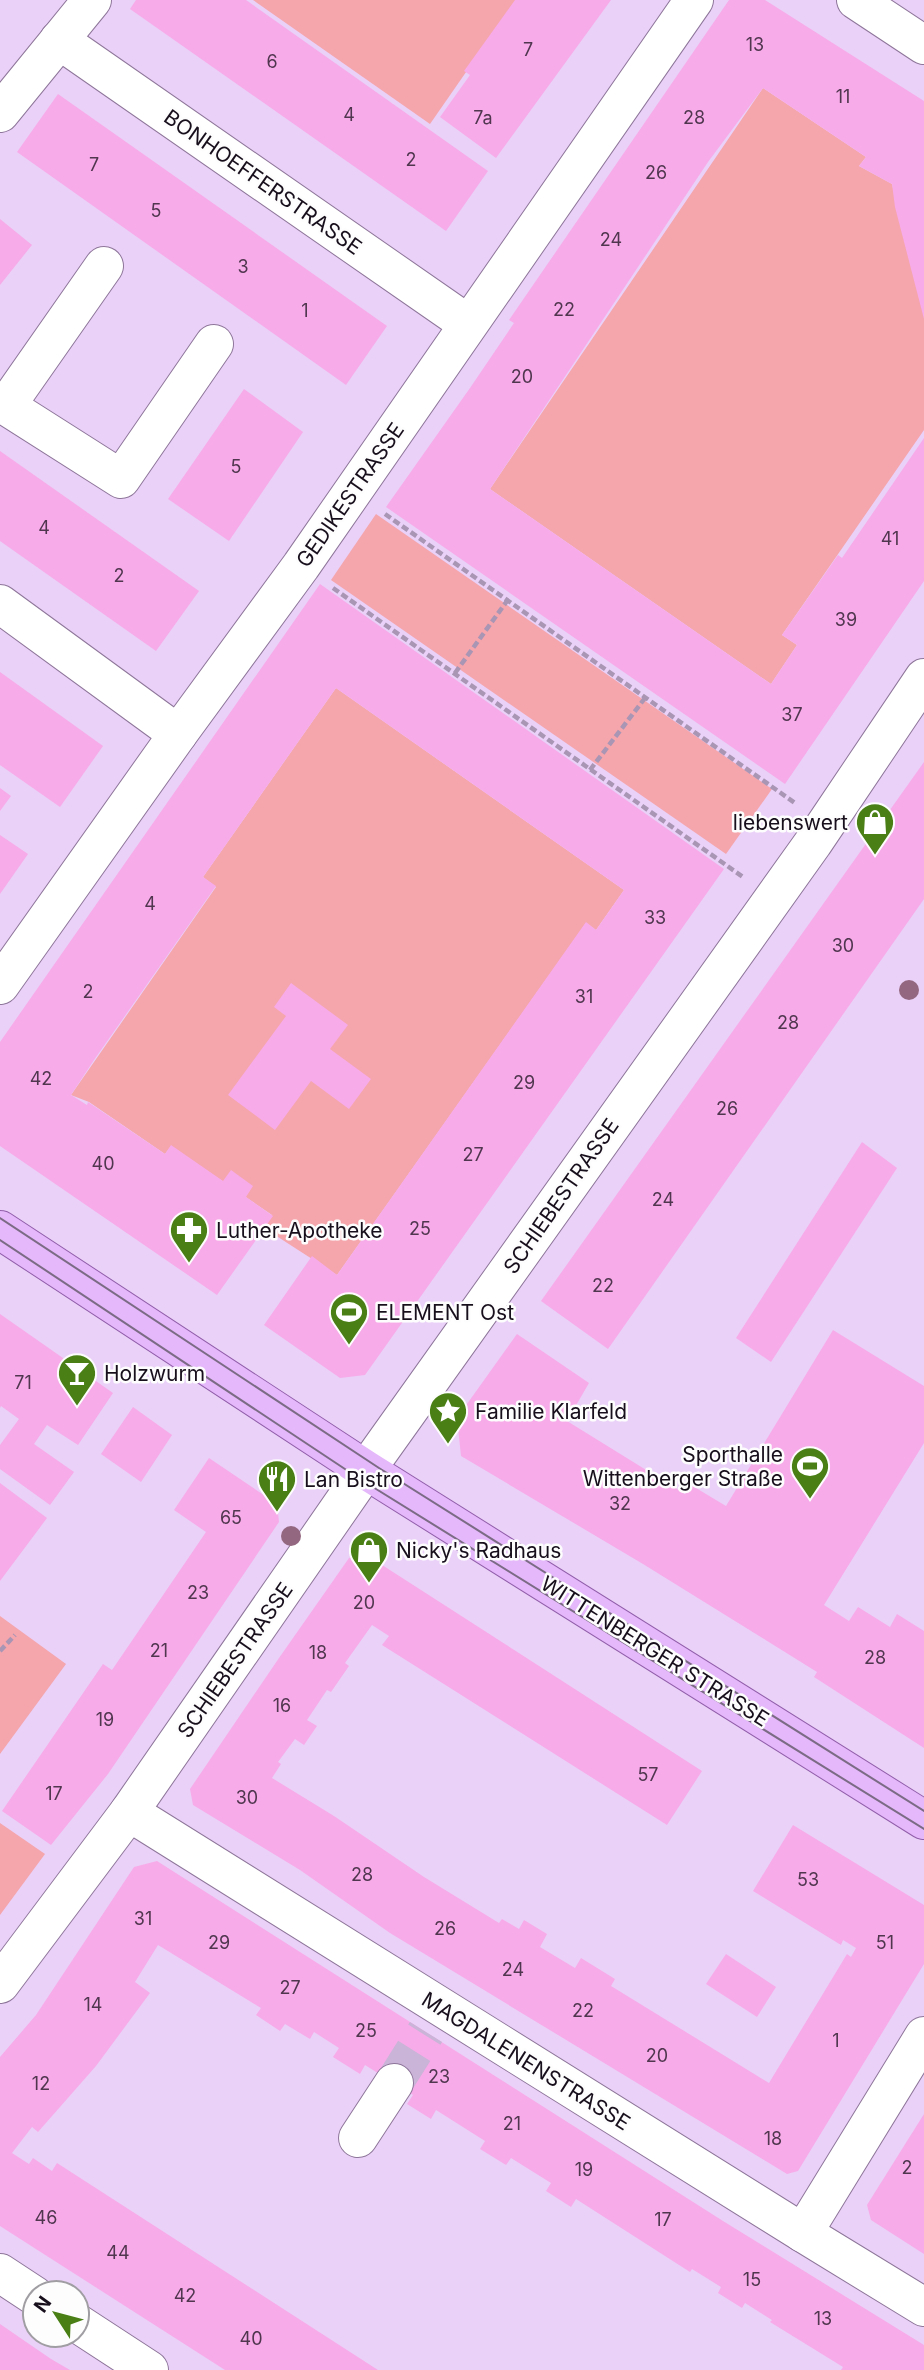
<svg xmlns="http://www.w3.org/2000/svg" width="924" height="2370" viewBox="0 0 924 2370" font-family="Inter,sans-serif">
  <rect width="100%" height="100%" fill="#ead1f8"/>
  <g fill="#f5a5ac">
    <polygon points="253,0 516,0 430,124"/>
    <polygon points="763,88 866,157 859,166 892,184 924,315 924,430 782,635 797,645 771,684 490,489"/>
    <polygon points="376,514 772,789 726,854 331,580"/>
    <polygon points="336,688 624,890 596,930 586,923 337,1275 264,1228 272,1215 171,1146 165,1154 89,1102 71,1095 216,887 203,877"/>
    <polygon points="0,1616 66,1664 0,1754"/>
    <polygon points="0,1823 45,1854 0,1915"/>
  </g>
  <g fill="#f7abe9">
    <polygon points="136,0 246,0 488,171 446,231 130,9"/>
    <polygon points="515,0 611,0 496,158 440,117 470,75 464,71"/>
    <polygon points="729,0 765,0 924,101 924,319 895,207 892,184 859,166 866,157 763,88 708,162 490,489 771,684 797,645 782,635 838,555 842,558 924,438 924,581 785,784 386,507 470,388 514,323 509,320"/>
    <polygon points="58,94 387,326 346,385 17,152"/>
    <polygon points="0,219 32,245 0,285"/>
    <polygon points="244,389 303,432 229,541 168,499"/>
    <polygon points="0,451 199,591 156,651 0,541"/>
    <polygon points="320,584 724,869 365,1375 340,1378 264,1325 312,1256 337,1275 586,922 596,930 624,890 336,688 203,877 216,886 94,1060 71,1095 87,1105 88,1102 165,1154 171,1145 223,1181 231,1170 253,1186 246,1197 273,1216 217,1295 0,1146 0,1042"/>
    <polygon points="0,672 103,746 60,807 0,765"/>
    <polygon points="924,762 924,899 608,1349 541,1301"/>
    <polygon points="0,788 11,796 0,811"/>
    <polygon points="0,835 28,854 0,894"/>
    <polygon points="291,983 348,1025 330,1049 371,1079 349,1109 311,1081 275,1130 228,1095 286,1016 274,1007"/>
    <polygon points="862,1142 897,1168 771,1362 736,1338"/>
    <polygon points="0,1314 113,1393 78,1445 47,1425 34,1444 74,1472 50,1505 0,1469 0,1445 19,1419 1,1406 0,1408"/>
    <polygon points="833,1330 924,1386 924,1443 824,1605 849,1621 858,1607 890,1627 897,1614 924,1631 924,1748 814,1677 817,1672 643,1564 461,1456 457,1418 517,1334 589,1383 567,1421 685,1494 691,1485 726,1506"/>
    <polygon points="133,1407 172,1435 141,1482 101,1454"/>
    <polygon points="209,1458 277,1504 279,1522 108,1774 51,1845 2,1811 103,1664 112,1670 206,1532 174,1510"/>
    <polygon points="0,1483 47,1518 0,1581"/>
    <polygon points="365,1554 702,1771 667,1825 382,1645 389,1636 372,1625 345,1663 349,1666 331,1692 327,1690 307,1720 317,1726 304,1745 295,1739 278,1762 281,1764 272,1778 334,1816 424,1877 499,1923 502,1919 519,1929 524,1920 547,1934 540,1947 575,1968 581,1958 615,1979 611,1986 769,2083 847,1954 851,1957 856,1948 843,1940 841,1945 753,1891 793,1825 924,1905 924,1964 798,2171 787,2174 390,1933 300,1870 193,1805 190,1789 279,1658 349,1558"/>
    <polygon points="157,1861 723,2221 924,2345 924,2370 841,2370 843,2367 770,2322 772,2320 745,2303 742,2308 718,2293 721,2287 692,2269 690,2272 576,2199 571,2207 546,2191 551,2183 511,2158 506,2165 480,2149 485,2141 436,2110 431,2119 407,2104 413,2095 365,2065 360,2074 333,2057 339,2048 314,2032 310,2039 285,2024 280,2031 256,2015 261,2008 158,1945 135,1982 150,1993 96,2066 38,2132 32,2127 12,2153 29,2164 33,2158 52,2171 57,2163 378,2370 225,2370 0,2226 0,2057 36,2015 134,1867"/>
    <polygon points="726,1954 776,1987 757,2017 706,1984"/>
    <polygon points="924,2114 924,2254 871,2220 867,2205"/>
    <polygon points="0,2324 51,2359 70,2370 0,2370"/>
  </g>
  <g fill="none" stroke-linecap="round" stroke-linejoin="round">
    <polyline stroke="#cab4d7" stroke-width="38" stroke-dasharray="38 19" stroke-linecap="butt" points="394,2083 426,2032"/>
    <g stroke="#8e769a" stroke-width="40">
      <g id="minor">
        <polyline points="856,0 924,45"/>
        <polyline points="59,40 468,324"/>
        <polyline points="0,113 92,0"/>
        <polyline points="0,402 121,479 214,344"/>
        <polyline points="6,406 104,266"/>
        <polyline points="0,604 178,734"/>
        <polyline points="0,985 178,734 301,566 694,0"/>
        <polyline points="129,1812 803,2233 924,2307"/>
        <polyline points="0,1984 129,1812 366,1470 813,843 924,678"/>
        <polyline points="358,2138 394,2083"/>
        <polyline points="803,2233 924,2036"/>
        <polyline points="0,2273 35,2296"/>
        <polyline points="77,2323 149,2370"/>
      </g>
    </g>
    <g stroke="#915eaa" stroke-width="40">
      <polyline id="major" points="0,1230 366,1470 924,1820"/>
    </g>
    <g stroke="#a995b4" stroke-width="4.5" stroke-dasharray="7 3.5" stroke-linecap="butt">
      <polyline points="385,514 795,803"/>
      <polyline points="333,588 743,877"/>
      <polyline points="455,673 507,601"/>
      <polyline points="590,770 645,698"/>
      <polyline points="0,1651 15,1635"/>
    </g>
    <use href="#minor" stroke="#fff" stroke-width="38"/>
    <use href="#major" stroke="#e4b8fa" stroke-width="38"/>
    <g stroke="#7c6b85" stroke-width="2">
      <polyline points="0,1218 379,1468 924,1811"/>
      <polyline points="0,1240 360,1479 924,1829"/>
    </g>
  </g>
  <g fill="#93677f">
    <circle cx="909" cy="990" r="10"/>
    <circle cx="291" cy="1536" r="10"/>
  </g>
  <defs>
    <g id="shop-pin" transform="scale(2.0125)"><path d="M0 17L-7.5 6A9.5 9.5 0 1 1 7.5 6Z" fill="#497f15" stroke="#fdfdfd"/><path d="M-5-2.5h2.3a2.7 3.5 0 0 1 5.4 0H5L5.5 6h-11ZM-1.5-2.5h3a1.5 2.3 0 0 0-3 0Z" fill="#fff"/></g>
    <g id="pharmacy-pin" transform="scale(2.0125)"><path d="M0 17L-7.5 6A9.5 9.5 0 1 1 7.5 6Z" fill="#497f15" stroke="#fdfdfd"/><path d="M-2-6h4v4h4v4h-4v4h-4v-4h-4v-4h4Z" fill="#fff"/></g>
    <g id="stadium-pin" transform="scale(2.0125)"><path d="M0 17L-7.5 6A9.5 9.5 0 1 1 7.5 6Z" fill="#497f15" stroke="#fdfdfd"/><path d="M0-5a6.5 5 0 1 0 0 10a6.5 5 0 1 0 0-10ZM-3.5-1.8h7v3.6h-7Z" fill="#fff"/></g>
    <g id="bar-pin" transform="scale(2.0125)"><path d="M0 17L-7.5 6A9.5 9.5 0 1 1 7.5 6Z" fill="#497f15" stroke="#fdfdfd"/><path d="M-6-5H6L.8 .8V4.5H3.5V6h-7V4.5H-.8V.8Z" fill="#fff"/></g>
    <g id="sight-pin" transform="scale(2.0125)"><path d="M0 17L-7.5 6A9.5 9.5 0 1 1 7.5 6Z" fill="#497f15" stroke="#fdfdfd"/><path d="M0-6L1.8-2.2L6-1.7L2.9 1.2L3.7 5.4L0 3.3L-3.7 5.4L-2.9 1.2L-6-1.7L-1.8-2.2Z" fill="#fff"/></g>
    <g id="restaurant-pin" transform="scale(2.0125)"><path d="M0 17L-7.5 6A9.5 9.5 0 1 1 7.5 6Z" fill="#497f15" stroke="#fdfdfd"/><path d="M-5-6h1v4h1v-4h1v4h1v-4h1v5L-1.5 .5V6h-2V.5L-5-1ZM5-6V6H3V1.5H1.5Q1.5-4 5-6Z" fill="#fff"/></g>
  </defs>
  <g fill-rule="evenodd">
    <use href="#shop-pin" x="875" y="822"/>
    <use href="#pharmacy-pin" x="189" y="1230"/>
    <use href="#stadium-pin" x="349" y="1312"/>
    <use href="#bar-pin" x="77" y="1373"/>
    <use href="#sight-pin" x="448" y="1411"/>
    <use href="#stadium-pin" x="810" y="1466"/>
    <use href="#restaurant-pin" x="277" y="1479"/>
    <use href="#shop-pin" x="369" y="1550"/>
  </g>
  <g text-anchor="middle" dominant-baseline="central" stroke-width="5" stroke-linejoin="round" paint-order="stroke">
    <g font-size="18" fill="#50364f">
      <text x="755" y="44">13</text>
      <text x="528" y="49">7</text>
      <text x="272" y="61">6</text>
      <text x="843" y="96">11</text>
      <text x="349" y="114">4</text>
      <text x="483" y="117">7a</text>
      <text x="694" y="117">28</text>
      <text x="411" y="159">2</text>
      <text x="94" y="164">7</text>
      <text x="656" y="172">26</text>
      <text x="156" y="210">5</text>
      <text x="611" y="239">24</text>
      <text x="243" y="266">3</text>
      <text x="564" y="309">22</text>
      <text x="305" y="310">1</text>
      <text x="522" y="376">20</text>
      <text x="236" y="466">5</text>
      <text x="44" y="527">4</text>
      <text x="890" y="538">41</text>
      <text x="119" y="575">2</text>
      <text x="846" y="619">39</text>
      <text x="792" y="714">37</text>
      <text x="150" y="903">4</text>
      <text x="655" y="917">33</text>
      <text x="843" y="945">30</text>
      <text x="88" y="991">2</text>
      <text x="584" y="996">31</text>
      <text x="788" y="1022">28</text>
      <text x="41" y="1078">42</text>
      <text x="524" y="1082">29</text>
      <text x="727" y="1108">26</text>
      <text x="473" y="1154">27</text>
      <text x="103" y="1163">40</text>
      <text x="663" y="1199">24</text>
      <text x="420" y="1228">25</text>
      <text x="603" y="1285">22</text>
      <text x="23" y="1382">71</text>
      <text x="620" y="1503">32</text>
      <text x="231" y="1517">65</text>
      <text x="198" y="1592">23</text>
      <text x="364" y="1602">20</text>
      <text x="159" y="1650">21</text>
      <text x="318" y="1652">18</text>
      <text x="875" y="1657">28</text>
      <text x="282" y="1705">16</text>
      <text x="105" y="1719">19</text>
      <text x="648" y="1774">57</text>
      <text x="54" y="1793">17</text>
      <text x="247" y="1797">30</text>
      <text x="362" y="1874">28</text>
      <text x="808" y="1879">53</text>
      <text x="143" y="1918">31</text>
      <text x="445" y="1928">26</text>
      <text x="219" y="1942">29</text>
      <text x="885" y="1942">51</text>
      <text x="513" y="1969">24</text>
      <text x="290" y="1987">27</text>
      <text x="93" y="2004">14</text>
      <text x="583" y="2010">22</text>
      <text x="366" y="2030">25</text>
      <text x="836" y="2040">1</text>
      <text x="657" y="2055">20</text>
      <text x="439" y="2076">23</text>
      <text x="41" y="2083">12</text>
      <text x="512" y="2123">21</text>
      <text x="773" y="2138">18</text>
      <text x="907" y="2167">2</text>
      <text x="584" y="2169">19</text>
      <text x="46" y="2217">46</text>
      <text x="663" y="2219">17</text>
      <text x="118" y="2252">44</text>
      <text x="752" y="2279">15</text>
      <text x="185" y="2295">42</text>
      <text x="823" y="2318">13</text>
      <text x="251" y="2338">40</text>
    </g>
    <g font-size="21" fill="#180f1c" stroke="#fdfdfd">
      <text transform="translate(263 182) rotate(35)">BONHOEFFERSTRASSE</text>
      <text transform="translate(350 495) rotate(-55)">GEDIKESTRASSE</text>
      <text transform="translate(561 1196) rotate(-55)">SCHIEBESTRASSE</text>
      <text transform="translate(655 1651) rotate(32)">WITTENBERGER STRASSE</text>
      <text transform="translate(235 1660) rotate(-55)">SCHIEBESTRASSE</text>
      <text transform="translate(526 2061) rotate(32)">MAGDALENENSTRASSE</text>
    </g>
    <g font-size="21" fill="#180f1c" stroke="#fdfdfd" text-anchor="start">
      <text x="848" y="822" text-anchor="end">liebenswert</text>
      <text x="216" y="1230">Luther-Apotheke</text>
      <text x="376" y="1312">ELEMENT Ost</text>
      <text x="104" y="1373">Holzwurm</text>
      <text x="475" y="1411">Familie Klarfeld</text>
      <text x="783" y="1454" text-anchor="end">Sporthalle<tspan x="783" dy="24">Wittenberger Straße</tspan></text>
      <text x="304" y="1479">Lan Bistro</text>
      <text x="396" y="1550">Nicky's Radhaus</text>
    </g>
  </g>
  <g transform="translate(56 2314) rotate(306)"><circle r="33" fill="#fdfdfd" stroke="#a19ea3" stroke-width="2"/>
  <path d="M0-5L12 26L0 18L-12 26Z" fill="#497f15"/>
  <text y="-10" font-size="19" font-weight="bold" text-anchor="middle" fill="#180f1c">N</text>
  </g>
</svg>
